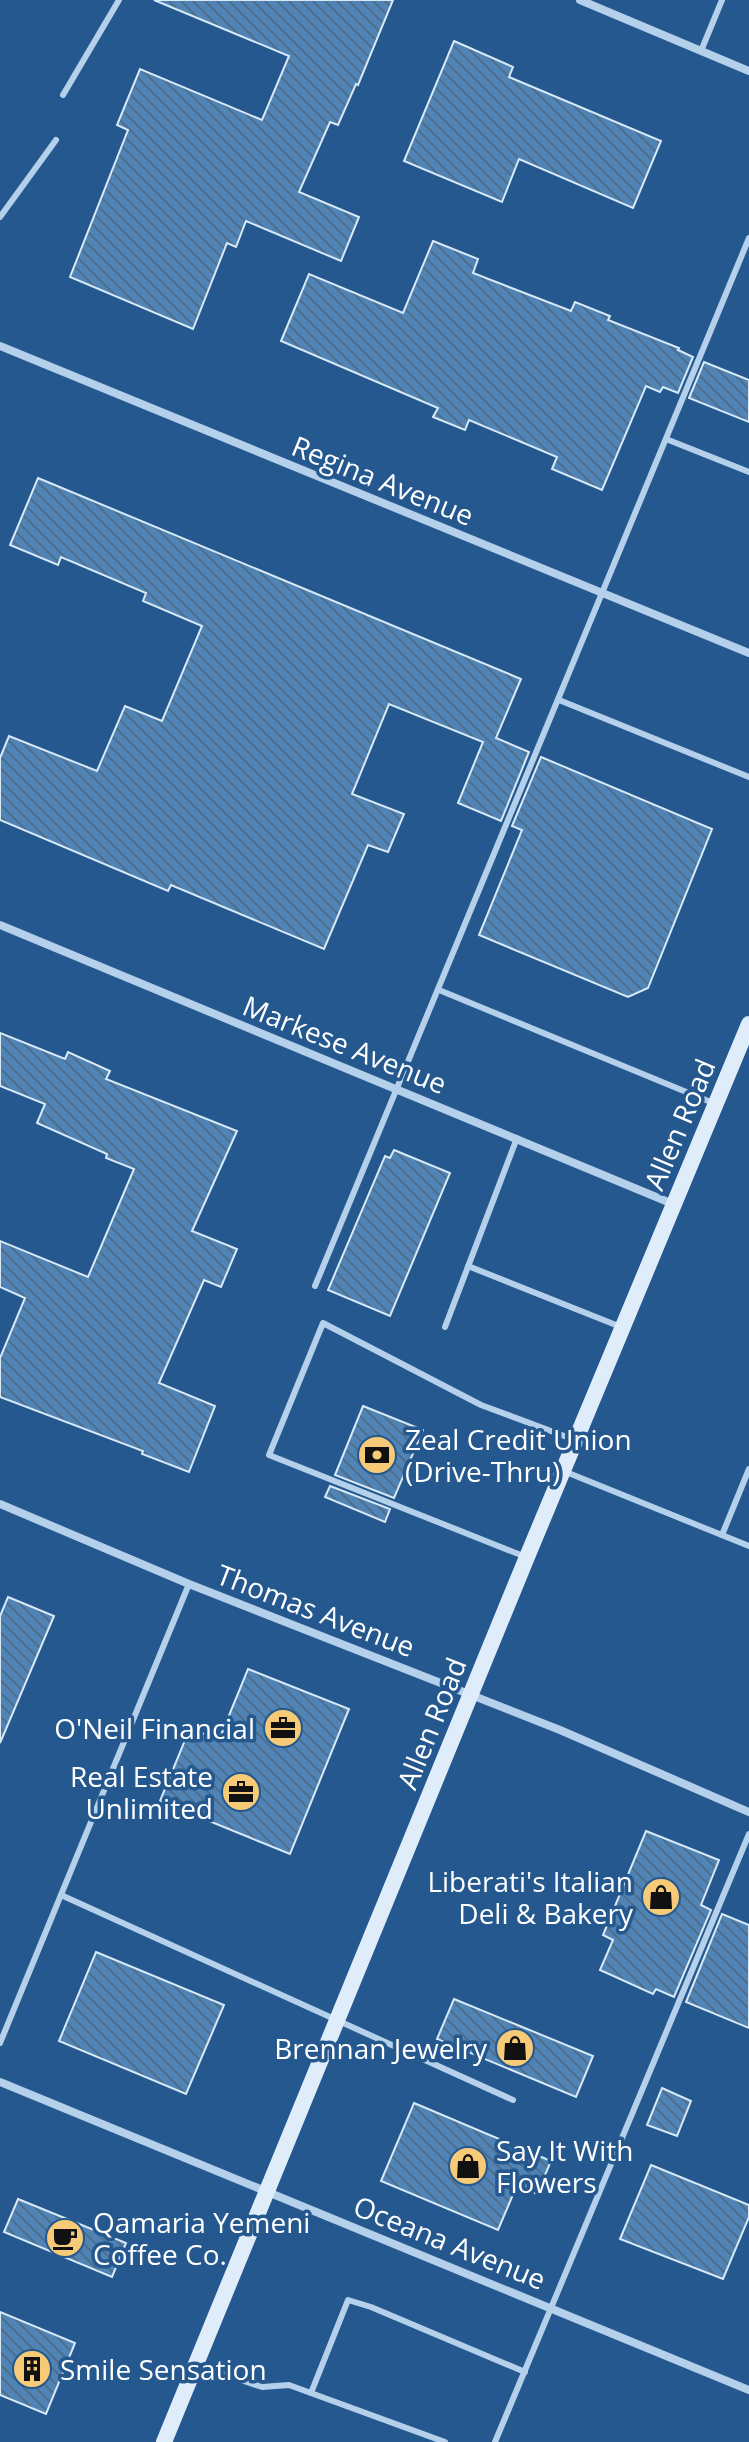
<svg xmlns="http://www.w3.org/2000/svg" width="749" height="2442" viewBox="0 0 749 2442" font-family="'Open Sans',sans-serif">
  <defs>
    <pattern id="building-back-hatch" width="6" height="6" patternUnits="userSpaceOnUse" patternTransform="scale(2)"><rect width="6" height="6" fill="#5084b6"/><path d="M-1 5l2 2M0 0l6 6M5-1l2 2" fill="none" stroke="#4e6e8c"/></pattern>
  </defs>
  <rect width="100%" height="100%" fill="#24588e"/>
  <g fill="url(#building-back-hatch)" stroke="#d8e9f8" stroke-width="2">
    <polygon points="154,0 393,0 358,85 356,84 338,125 330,122 299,192 359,217 341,261 246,221 236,247 227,243 193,329 70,277 128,130 117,125 140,69 262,120 289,56"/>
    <polygon points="454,41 513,67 509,77 661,141 633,208 519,159 502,202 404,161"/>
    <polygon points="433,241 478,259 473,273 571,311 575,302 610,316 608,320 679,348 678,350 693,357 678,393 663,387 660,392 646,386 602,490 552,469 557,457 469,420 465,430 433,417 438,408 281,341 309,274 403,313"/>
    <polygon points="704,362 749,380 749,422 689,398"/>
    <polygon points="38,478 521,679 496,738 529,752 501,821 458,803 483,742 389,704 352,794 404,814 388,852 368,845 324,949 171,885 168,891 0,820 0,758 9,736 97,771 125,706 162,721 202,626 143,601 146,593 61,557 58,565 10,545"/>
    <polygon points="541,757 712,829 648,988 628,997 479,935 522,830 512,826"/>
    <polygon points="0,1033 65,1059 68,1052 110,1071 106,1079 237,1131 192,1231 237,1249 221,1287 204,1280 159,1383 215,1406 189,1472 142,1454 143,1451 0,1397 0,1358 25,1298 0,1287 0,1241 88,1277 134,1169 106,1158 107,1154 37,1123 45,1104 0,1086"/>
    <polygon points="394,1150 450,1173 390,1316 328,1290 385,1156 390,1158"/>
    <polygon points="363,1406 423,1430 394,1498 335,1475"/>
    <polygon points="330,1486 390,1509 385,1522 325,1497"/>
    <polygon points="8,1597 54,1616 0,1743 0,1616"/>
    <polygon points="248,1669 349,1709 290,1854 160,1801 190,1728 219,1740"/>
    <polygon points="646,1831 719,1860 701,1905 711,1910 674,1997 656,1989 653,1994 600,1970 613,1940 603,1935"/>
    <polygon points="722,1914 749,1925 749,2028 686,2002"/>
    <polygon points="96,1952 224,2005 186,2094 59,2041"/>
    <polygon points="454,1999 593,2056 576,2097 437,2039"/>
    <polygon points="662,2088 691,2101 677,2136 647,2125"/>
    <polygon points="414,2103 551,2161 537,2194 517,2185 498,2230 381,2181"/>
    <polygon points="651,2165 749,2205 749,2217 723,2279 620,2239"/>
    <polygon points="18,2199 126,2243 112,2277 4,2232"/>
    <polygon points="0,2312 75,2343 46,2414 0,2395"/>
  </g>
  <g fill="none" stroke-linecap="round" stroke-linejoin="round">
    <g stroke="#b4d0eb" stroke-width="6">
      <polyline points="701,51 722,0"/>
      <polyline points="63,95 119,0"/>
      <polyline points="0,217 56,140"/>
      <polyline points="666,439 749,472"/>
      <polyline points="559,700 749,777"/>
      <polyline points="439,990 713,1103"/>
      <polyline points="468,1266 621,1327"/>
      <polyline points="315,1286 749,238"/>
      <polyline points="445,1327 517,1138"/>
      <polyline points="566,1472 749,1546"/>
      <polyline points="722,1535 749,1469"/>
      <polyline points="526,1557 269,1455 323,1323 481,1405 575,1440"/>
      <polyline points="61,1895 513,2100"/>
      <polyline points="0,2043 189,1584"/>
      <polyline points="197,2365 262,2387 289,2385 445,2442"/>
      <polyline points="311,2393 348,2300 371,2307 525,2372"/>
      <polyline points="495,2442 749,1834"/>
    </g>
    <g stroke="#b4d0eb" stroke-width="8">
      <polyline points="580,0 749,71"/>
      <polyline points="0,346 749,653"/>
      <polyline points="0,925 673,1204"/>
      <polyline points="0,1504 189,1584 560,1730 749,1812"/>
      <polyline points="0,2082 749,2390"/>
    </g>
    <polyline stroke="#dfecf9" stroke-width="16" points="164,2442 527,1557 749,1024"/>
  </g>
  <defs>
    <g id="bank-disc" transform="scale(2)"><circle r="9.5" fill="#f6ca77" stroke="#24588e"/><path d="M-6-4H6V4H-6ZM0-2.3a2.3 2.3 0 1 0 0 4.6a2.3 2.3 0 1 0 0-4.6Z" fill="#111"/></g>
    <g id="office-disc" transform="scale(2)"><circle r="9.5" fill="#f6ca77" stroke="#24588e"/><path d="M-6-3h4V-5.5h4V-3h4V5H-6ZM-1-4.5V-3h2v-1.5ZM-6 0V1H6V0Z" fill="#111"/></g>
    <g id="shop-disc" transform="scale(2)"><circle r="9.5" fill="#f6ca77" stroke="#24588e"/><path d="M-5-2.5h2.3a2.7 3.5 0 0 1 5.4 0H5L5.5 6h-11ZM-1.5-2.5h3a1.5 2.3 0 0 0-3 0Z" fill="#111"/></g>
    <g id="cafe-disc" transform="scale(2)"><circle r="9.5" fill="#f6ca77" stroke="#24588e"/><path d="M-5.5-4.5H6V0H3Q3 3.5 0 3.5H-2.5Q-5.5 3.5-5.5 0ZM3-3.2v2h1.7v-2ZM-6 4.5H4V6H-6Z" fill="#111"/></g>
    <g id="building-disc" transform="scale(2)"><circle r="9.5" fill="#f6ca77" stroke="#24588e"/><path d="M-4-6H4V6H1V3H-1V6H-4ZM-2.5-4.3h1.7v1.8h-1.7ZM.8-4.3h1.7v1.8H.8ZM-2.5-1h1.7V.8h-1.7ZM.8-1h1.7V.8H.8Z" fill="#111"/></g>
  </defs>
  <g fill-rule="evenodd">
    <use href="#bank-disc" x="377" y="1455"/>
    <use href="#office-disc" x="283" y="1728"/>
    <use href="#office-disc" x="241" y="1792"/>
    <use href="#shop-disc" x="661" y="1897"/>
    <use href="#shop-disc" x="515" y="2048"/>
    <use href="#shop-disc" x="468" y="2166"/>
    <use href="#cafe-disc" x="65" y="2238"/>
    <use href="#building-disc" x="32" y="2369"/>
  </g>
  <g text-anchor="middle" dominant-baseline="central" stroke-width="7" stroke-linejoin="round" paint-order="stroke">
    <g font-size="28" fill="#fff" stroke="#24588e">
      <text transform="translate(383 480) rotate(22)">Regina Avenue</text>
      <text transform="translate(345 1044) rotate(22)">Markese Avenue</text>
      <text transform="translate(679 1124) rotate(-67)">Allen Road</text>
      <text transform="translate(316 1610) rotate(21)">Thomas Avenue</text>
      <text transform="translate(431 1723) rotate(-68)">Allen Road</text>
      <text transform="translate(450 2242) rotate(22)">Oceana Avenue</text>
    </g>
    <g font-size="28" fill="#fff" stroke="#24588e" text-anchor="start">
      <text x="405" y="1439">Zeal Credit Union<tspan x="405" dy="32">(Drive-Thru)</tspan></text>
      <text x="255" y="1728" text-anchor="end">O'Neil Financial</text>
      <text x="213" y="1776" text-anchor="end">Real Estate<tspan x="213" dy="32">Unlimited</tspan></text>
      <text x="633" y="1881" text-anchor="end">Liberati's Italian<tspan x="633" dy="32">Deli &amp; Bakery</tspan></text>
      <text x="487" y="2048" text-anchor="end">Brennan Jewelry</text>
      <text x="496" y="2150">Say It With<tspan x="496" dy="32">Flowers</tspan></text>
      <text x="93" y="2222">Qamaria Yemeni<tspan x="93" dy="32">Coffee Co.</tspan></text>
      <text x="60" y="2369">Smile Sensation</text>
    </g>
  </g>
</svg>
